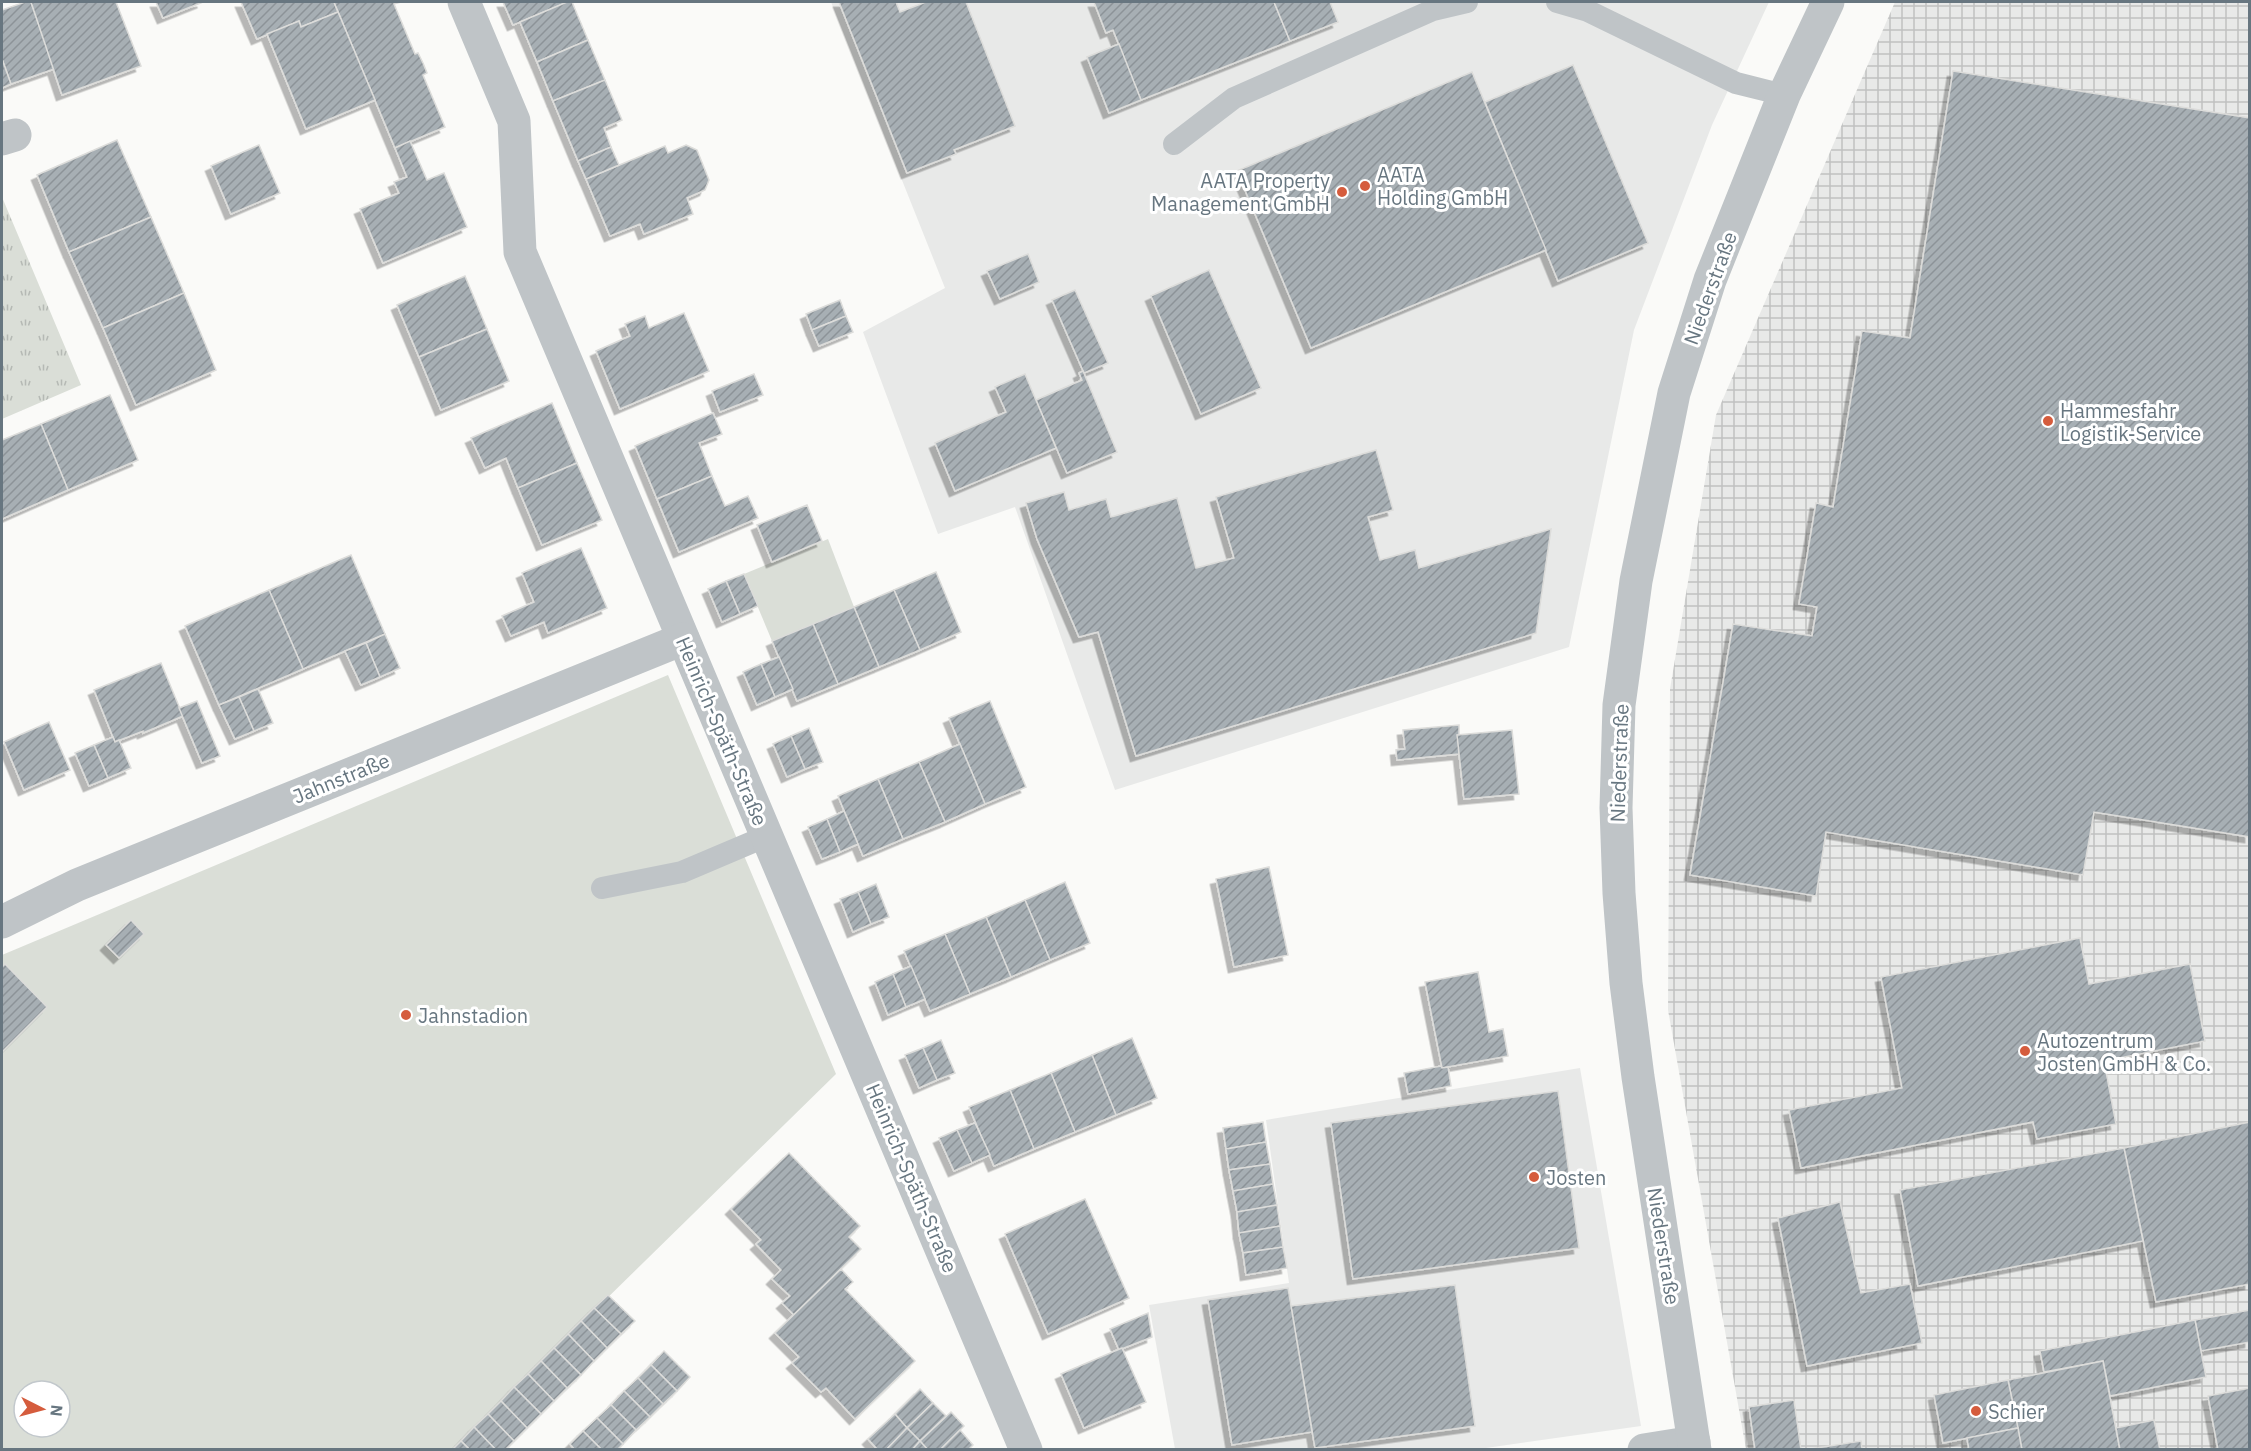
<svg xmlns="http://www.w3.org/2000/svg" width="2251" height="1451" viewBox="0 0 2251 1451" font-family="'IBM Plex Sans',sans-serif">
  <defs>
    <pattern id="industrial-grid" width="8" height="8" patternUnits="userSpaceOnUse" patternTransform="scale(1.5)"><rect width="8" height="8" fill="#e8e9e8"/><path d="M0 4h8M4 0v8" fill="none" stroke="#c0c1c1"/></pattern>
    <pattern id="grass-tufts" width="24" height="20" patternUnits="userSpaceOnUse" patternTransform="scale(1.5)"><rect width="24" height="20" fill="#daded7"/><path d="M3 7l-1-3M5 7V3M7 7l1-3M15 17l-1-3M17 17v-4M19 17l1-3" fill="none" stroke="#b5b9b4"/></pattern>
    <pattern id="building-hatch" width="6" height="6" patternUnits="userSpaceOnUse" patternTransform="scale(1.5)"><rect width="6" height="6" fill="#a7afb4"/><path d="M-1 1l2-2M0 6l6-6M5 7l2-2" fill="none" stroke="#8c9398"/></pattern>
    <filter id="shadow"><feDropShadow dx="-5.5" dy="5.5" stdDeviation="0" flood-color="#0004"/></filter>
  </defs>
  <rect width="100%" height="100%" fill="#fafaf8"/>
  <g fill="#e8e9e8">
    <polygon points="831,2 1769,2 1712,125 1634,330 1569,647 1115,790 1015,507 938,534 863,332 945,288"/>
    <polygon points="1580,1068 1641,1426 1472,1450 1175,1449 1149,1305 1289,1283 1266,1120"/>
  </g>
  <polygon fill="url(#industrial-grid)" points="1895,2 2249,2 2249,1449 1746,1449 1668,1010 1670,689 1716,415"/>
  <polygon fill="url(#grass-tufts)" points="2,197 81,385 2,419 2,196"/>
  <g fill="#daded7" fill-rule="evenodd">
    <polygon points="828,539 854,607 772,641 744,574"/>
    <path d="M668,675L836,1074L453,1449L2,1450V955ZM24,1391H60V1427H24Z"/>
  </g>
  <g fill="url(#building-hatch)" stroke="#dcdcda" stroke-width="1.5" filter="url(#shadow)">
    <polygon points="25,2 31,2 54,69 11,84 2,59 2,10"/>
    <polygon points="31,2 116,2 141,66 62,95"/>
    <polygon points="156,2 203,2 163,18"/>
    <polygon points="241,2 334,2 338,12 301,27 299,21 257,39"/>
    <polygon points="334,2 401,2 394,4 415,54 418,53 423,63 427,73 423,75 445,127 395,148"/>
    <polygon points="503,2 562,2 563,4 513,25"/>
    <polygon points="567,2 572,2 588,40 537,62 520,22"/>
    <polygon points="839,2 896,2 900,12 926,2 966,2 1015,126 954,150 956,154 907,173"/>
    <polygon points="1094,2 1274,2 1290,41 1141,100 1113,30 1106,33"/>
    <polygon points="1274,2 1330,2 1338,22 1290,41"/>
    <polygon points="338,12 375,100 306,129 267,34 299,21 301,27"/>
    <polygon points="588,40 605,80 553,101 537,62"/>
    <polygon points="1119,44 1141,100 1109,113 1087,57"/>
    <polygon points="2,59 11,84 2,88"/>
    <polygon points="1573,65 1648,243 1558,281 1485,102"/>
    <polygon points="1953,71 2250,118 2250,837 2094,812 2083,875 1826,832 1816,896 1690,875 1733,624 1812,636 1817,607 1799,604 1816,503 1833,507 1862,331 1910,338"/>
    <polygon points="1472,72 1546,250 1311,348 1237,171"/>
    <polygon points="605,80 622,120 604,128 611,147 578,161 553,101"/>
    <polygon points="117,140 151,217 69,252 37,175"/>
    <polygon points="410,141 427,180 444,173 467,227 383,263 360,209 399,193 394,182 407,177 395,148"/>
    <polygon points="259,145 280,193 231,214 211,166"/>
    <polygon points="686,145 697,150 709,180 705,190 687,198 693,214 644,234 640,224 610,236 586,179 665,146 668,153"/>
    <polygon points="611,147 619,165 586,179 578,161"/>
    <polygon points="151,217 184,293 103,328 69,252"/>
    <polygon points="1028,254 1039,282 1000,299 987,271"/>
    <polygon points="1209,270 1261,388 1201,414 1151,296"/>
    <polygon points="465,276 487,329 419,357 397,305"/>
    <polygon points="1075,290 1108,363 1084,373 1052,300"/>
    <polygon points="184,293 216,370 136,405 103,328"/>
    <polygon points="840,300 846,316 812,330 806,314"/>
    <polygon points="684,313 709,371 620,409 596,351 630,336 625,324 645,316 649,328"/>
    <polygon points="846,316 853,332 819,346 812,330"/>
    <polygon points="487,329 509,381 441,410 419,357"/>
    <polygon points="1083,371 1117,452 1067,473 1036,400 1082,380 1079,373"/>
    <polygon points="754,374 763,395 720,412 712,391"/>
    <polygon points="1025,374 1056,448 955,491 935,443 1006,412 995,387"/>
    <polygon points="110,395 138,460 68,490 41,424"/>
    <polygon points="552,403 577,463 518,488 506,458 485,468 471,438"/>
    <polygon points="713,413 722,434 699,443 712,476 657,499 635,446"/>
    <polygon points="41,424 68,490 2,519 2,440"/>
    <polygon points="1376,450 1393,510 1368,517 1380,560 1415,550 1419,568 1551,529 1536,633 1136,756 1098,632 1079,637 1037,539 1026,503 1064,492 1069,510 1106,499 1111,517 1177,498 1196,568 1234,558 1216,497"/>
    <polygon points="577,463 602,520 542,545 518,488"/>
    <polygon points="712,476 725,506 748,496 758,518 679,552 657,499"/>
    <polygon points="807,505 822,541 772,562 757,525"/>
    <polygon points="581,548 607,608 548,633 544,622 511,636 502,616 534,602 522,573"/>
    <polygon points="351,555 385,634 303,669 269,590"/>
    <polygon points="936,572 961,632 920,650 894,590"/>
    <polygon points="744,574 758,606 740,614 726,581"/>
    <polygon points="726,581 740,614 722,622 708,589"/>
    <polygon points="269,590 303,669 219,705 185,626"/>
    <polygon points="894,590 920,650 879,667 854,607"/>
    <polygon points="854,607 879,667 838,684 813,624"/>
    <polygon points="813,624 838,684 797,701 772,641"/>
    <polygon points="385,634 400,668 380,677 366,643"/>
    <polygon points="366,643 380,677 361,685 345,651"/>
    <polygon points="779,657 793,689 775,697 761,664"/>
    <polygon points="161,663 183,716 143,733 143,731 115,742 94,690"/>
    <polygon points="761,664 775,697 757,705 743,672"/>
    <polygon points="258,689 273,723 254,731 239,697"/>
    <polygon points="239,697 254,731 235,739 219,705"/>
    <polygon points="197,701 220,756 202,763 179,708"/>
    <polygon points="990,701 1026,787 985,804 949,718"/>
    <polygon points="49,722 70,770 24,790 4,742"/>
    <polygon points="1459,725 1459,754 1397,760 1396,750 1405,749 1403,730"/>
    <polygon points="809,728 823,762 805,769 791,736"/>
    <polygon points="1512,730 1519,794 1464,799 1457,735"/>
    <polygon points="791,736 805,769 787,777 773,744"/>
    <polygon points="113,737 115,742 119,740 131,768 108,778 94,745"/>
    <polygon points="960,744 985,804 945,822 919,762"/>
    <polygon points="94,745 108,778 89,786 75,753"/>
    <polygon points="919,762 945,822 903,839 878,779"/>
    <polygon points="878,779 903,839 863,856 838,796"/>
    <polygon points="844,811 858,844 840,852 827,819"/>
    <polygon points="827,819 840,852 822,859 808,827"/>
    <polygon points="1269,867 1288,955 1234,967 1216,879"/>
    <polygon points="1065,882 1090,943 1050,960 1025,900"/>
    <polygon points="876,884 889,917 871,924 858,892"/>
    <polygon points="858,892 871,924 853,932 840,899"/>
    <polygon points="1025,900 1050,960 1011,977 986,917"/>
    <polygon points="986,917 1011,977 970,994 945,934"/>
    <polygon points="131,920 144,934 119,958 106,945"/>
    <polygon points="945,934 970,994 930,1011 904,951"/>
    <polygon points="2080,938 2089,984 2190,964 2205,1041 2104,1061 2116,1124 2037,1139 2033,1122 1801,1168 1789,1110 1902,1088 1881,977"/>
    <polygon points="5,964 47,1007 2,1052 2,967"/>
    <polygon points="911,966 925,999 906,1007 893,974"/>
    <polygon points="1478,972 1489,1032 1503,1029 1508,1056 1442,1068 1425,982"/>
    <polygon points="893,974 906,1007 888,1015 875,982"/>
    <polygon points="1132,1038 1157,1098 1116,1115 1092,1055"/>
    <polygon points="941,1040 955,1073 937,1080 923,1048"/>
    <polygon points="923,1048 937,1080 919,1088 905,1055"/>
    <polygon points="1092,1055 1116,1115 1075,1132 1051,1073"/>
    <polygon points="1441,1066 1442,1068 1448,1067 1451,1086 1408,1094 1404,1073"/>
    <polygon points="1051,1073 1075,1132 1034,1149 1010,1090"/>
    <polygon points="1010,1090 1034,1149 994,1166 969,1107"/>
    <polygon points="1558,1091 1579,1248 1353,1279 1331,1123"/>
    <polygon points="1263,1122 1266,1142 1226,1149 1223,1128"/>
    <polygon points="2250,1122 2250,1284 2156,1302 2124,1148"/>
    <polygon points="975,1123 990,1155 972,1163 957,1130"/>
    <polygon points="957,1130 972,1163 954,1171 939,1138"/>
    <polygon points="1266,1142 1270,1164 1229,1170 1226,1149"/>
    <polygon points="2124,1148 2143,1241 1918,1286 1900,1190"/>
    <polygon points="789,1153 860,1226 849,1237 861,1249 794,1315 782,1303 790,1296 772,1279 781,1270 756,1244 761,1240 731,1209"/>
    <polygon points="1270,1164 1273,1184 1233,1191 1229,1170"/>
    <polygon points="1273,1184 1277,1205 1237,1212 1233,1191"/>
    <polygon points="1085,1199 1129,1298 1048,1334 1005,1234"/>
    <polygon points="1840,1202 1861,1293 1910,1284 1922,1343 1807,1366 1778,1218"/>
    <polygon points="1277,1205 1280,1226 1239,1233 1237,1212"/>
    <polygon points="1280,1226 1283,1247 1243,1253 1239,1233"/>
    <polygon points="1283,1247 1287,1268 1246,1275 1243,1253"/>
    <polygon points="841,1269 853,1282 845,1289 915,1361 855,1419 826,1388 821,1392 792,1363 799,1357 775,1333"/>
    <polygon points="1455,1285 1475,1426 1315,1448 1291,1306"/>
    <polygon points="1288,1288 1312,1432 1232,1445 1208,1300"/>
    <polygon points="608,1295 635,1321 621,1334 594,1308"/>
    <polygon points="594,1308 621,1334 607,1348 581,1321"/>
    <polygon points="2250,1310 2250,1342 2201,1351 2195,1320"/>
    <polygon points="1148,1313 1152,1337 1119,1350 1110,1329"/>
    <polygon points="2195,1320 2206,1377 2110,1396 2103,1361 2044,1372 2040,1351"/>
    <polygon points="581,1321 607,1348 594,1361 568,1334"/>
    <polygon points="568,1334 594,1361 581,1375 554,1348"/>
    <polygon points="554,1348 581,1375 567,1388 541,1361"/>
    <polygon points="1122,1348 1146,1402 1084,1428 1061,1374"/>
    <polygon points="664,1351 690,1377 677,1391 651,1365"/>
    <polygon points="541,1361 567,1388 554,1401 528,1374"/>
    <polygon points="2103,1361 2120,1450 2022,1450 2008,1380"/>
    <polygon points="651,1365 677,1391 663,1404 638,1378"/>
    <polygon points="528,1374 554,1401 541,1414 514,1387"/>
    <polygon points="638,1378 663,1404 650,1417 624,1391"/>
    <polygon points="2008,1380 2018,1428 1943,1443 1934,1395"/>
    <polygon points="514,1387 541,1414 527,1428 501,1401"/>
    <polygon points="2250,1388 2250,1450 2218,1450 2208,1396"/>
    <polygon points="920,1389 933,1403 907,1428 895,1414"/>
    <polygon points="624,1391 650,1417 636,1430 611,1405"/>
    <polygon points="1794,1400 1801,1450 1755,1450 1749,1407"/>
    <polygon points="501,1401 527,1428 514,1441 488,1414"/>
    <polygon points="933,1403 946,1416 920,1441 907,1428"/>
    <polygon points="611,1405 636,1430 623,1444 597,1418"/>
    <polygon points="951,1412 964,1426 940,1450 928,1450 920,1441"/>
    <polygon points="488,1414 514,1441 505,1450 496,1450 474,1427"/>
    <polygon points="895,1414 907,1428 886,1450 878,1450 868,1439"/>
    <polygon points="597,1418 623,1444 617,1450 602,1450 583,1431"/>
    <polygon points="2154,1420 2160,1450 2120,1450 2116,1428"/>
    <polygon points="474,1427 496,1450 470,1450 461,1441"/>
    <polygon points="907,1428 920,1441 912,1450 886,1450"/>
    <polygon points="2018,1428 2022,1450 1969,1450 1967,1438"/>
    <polygon points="960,1430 973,1445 968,1450 940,1450"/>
    <polygon points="583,1431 602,1450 575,1450 570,1444"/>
    <polygon points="461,1441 470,1450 452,1450"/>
    <polygon points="920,1441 928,1450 912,1450"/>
    <polygon points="1861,1441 1862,1450 1804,1450"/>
  </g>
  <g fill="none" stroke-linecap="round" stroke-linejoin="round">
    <g stroke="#bfc4c7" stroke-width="22">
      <polyline points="1557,2 1588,11 1736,83 1784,95"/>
      <polyline points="1174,144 1234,98 1433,10 1467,2"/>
      <polyline points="602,888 682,872 767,836"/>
    </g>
    <g stroke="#bfc4c7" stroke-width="33">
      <polyline points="464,2 514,121 520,252 1026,1450"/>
      <polyline points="2,139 15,135"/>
      <polyline points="2,922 77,885 683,639"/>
      <polyline points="1644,1450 1694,1442"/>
    </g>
    <polyline stroke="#bfc4c7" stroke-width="33" points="1695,1450 1638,1077 1626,983 1619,893 1616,808 1619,705 1636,581 1674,393 1710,280 1784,95 1828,2"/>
  </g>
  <g fill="#d55c3d" stroke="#fff" stroke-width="2">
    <circle cx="1365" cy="186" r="6"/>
    <circle cx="1342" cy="192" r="6"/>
    <circle cx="2048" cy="421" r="6"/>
    <circle cx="406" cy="1015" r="6"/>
    <circle cx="2025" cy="1051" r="6"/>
    <circle cx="1534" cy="1177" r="6"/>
    <circle cx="1976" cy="1411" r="6"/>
  </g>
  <g text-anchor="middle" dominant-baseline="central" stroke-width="6" stroke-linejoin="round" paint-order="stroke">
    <g font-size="20" fill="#677680" stroke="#fff" text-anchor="start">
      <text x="1377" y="174">AATA<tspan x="1377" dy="23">Holding GmbH</tspan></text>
      <text x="1330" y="180" text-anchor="end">AATA Property<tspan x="1330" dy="23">Management GmbH</tspan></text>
      <text x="2060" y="410">Hammesfahr<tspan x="2060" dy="23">Logistik-Service</tspan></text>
      <text x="418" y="1015">Jahnstadion</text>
      <text x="2037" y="1040">Autozentrum<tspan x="2037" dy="23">Josten GmbH &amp; Co.</tspan></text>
      <text x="1546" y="1177">Josten</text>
      <text x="1988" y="1411">Schier</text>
    </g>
    <g font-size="20" fill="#677680" stroke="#fff">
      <text transform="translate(1710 288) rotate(-70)">Niederstraße</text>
      <text transform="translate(722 731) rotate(67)">Heinrich-Späth-Straße</text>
      <text transform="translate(1619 763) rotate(-88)">Niederstraße</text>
      <text transform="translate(341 778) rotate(-22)">Jahnstraße</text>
      <text transform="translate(912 1178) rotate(67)">Heinrich-Späth-Straße</text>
      <text transform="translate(1664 1246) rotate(81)">Niederstraße</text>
    </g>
  </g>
  <rect width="2251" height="1451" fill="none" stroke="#677680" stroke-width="6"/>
  <g transform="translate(42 1409) rotate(96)"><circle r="28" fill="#ffffff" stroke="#c2c8cc" stroke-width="1.5"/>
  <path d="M0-4.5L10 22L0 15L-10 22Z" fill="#d55c3d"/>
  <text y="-9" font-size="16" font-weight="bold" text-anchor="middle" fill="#677680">N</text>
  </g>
</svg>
